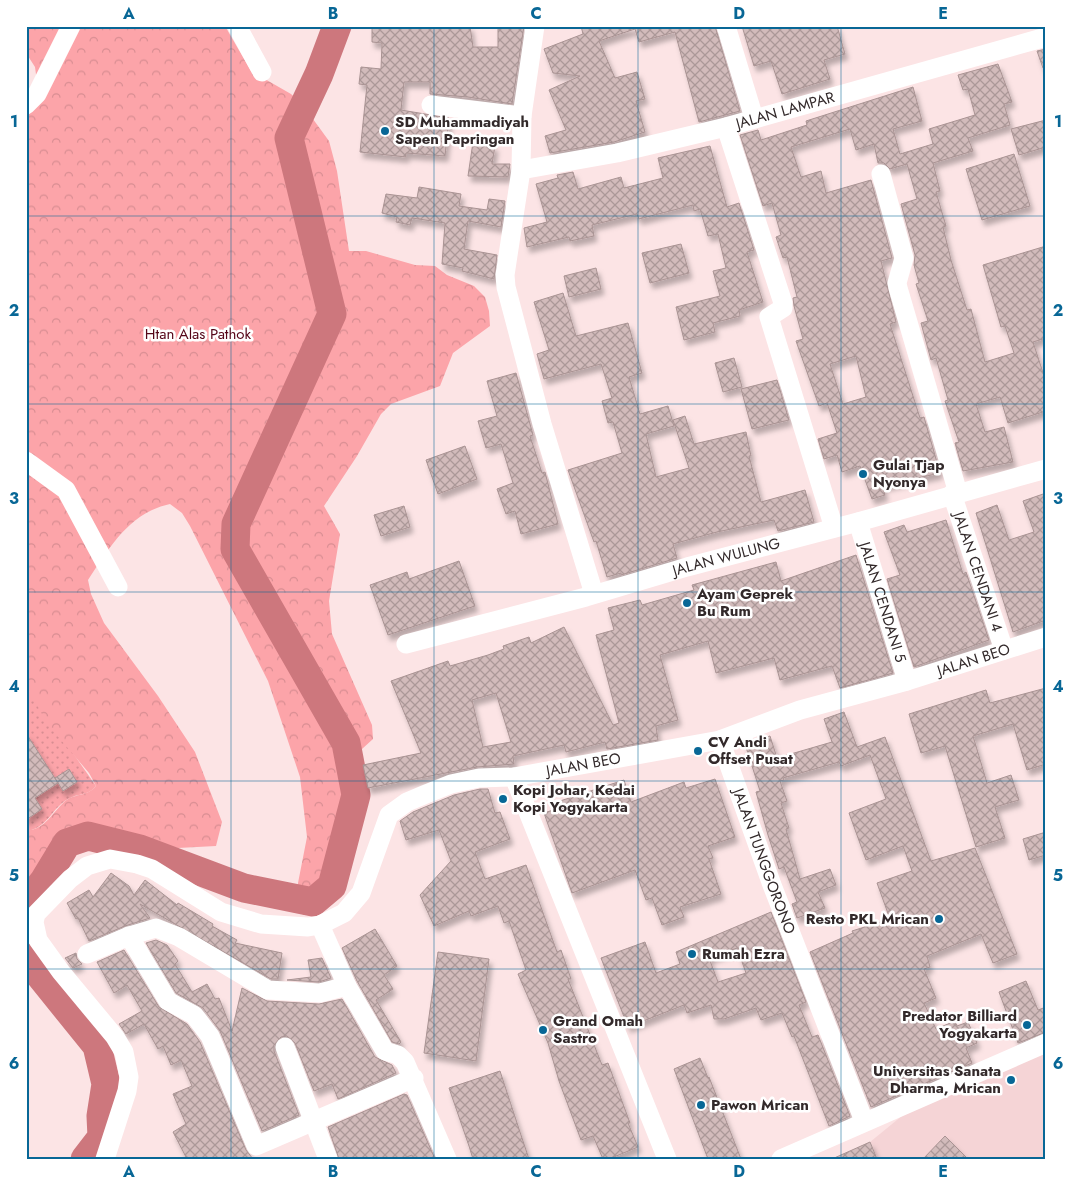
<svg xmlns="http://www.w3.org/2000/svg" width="1072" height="1185" viewBox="0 0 1072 1185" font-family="Jost,sans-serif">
  <defs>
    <pattern id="green-dots" width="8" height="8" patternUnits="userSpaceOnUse" patternTransform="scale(1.25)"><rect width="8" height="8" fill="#fca4a9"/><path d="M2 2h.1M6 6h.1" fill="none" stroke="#d88d92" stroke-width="1.8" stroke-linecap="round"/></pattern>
    <pattern id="forest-crowns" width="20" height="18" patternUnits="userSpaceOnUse" patternTransform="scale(1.25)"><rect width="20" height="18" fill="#fca4a9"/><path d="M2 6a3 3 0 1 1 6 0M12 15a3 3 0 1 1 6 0" fill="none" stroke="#d88d92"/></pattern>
    <pattern id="building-cross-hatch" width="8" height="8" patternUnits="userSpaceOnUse" patternTransform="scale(1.25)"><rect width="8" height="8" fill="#d2bbbb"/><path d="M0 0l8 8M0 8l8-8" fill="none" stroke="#ab9898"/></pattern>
    <filter id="shadow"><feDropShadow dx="3" dy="5.5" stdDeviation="2.5" flood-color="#0004"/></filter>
  </defs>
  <rect width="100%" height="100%" fill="#fce4e5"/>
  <polygon fill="#f5d4d6" points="1046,1048 1046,1159 877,1159 870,1142 908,1111"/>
  <path fill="url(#green-dots)" d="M26,686L96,786C88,796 78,793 68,799C52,808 48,827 28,831Z"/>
  <path fill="url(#forest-crowns)" d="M26,26H225L251,71L291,94L302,104L329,141L337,171L349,251H366L415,265L435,266L447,275L474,286L485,297L489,311L490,326L453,353L440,386L391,404L381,414L357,456L324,506L340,534L329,601L332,634L372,725L373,739L362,749L354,761L356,810L329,901L317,912L303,915L297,898L298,883L307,837L300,777L268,681L190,526L182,513L170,504C129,513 110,547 88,580L91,594L104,623L158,696L195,752L222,822L216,846L178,848L160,845H141L88,832L64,840L41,879L26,898V830C43,832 53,812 64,802C74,793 87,797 96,786L89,773L49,726L26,686V108L39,96L35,67L26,53Z"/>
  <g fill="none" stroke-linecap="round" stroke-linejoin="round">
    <g stroke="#cd777d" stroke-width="29">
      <polyline points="26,904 44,881 67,843 88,836 140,849 244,888 313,902 332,886 356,795 346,743 235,549 236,524 332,314 289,138 319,74 337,26"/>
      <polyline points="26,958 97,1046 106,1084 101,1116 102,1137 85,1159"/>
    </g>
  </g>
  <g fill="url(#building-cross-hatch)" stroke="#a99393" fill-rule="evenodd" filter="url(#shadow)">
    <polygon points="372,26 470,26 473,47 498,47 498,26 524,26 512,104 468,97 430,94 430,82 404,82 401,110 449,118 445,156 406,153 406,157 360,152 367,85 359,84 361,67 381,69 382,43 372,42"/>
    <polygon points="581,26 715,26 740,111 699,122 675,32 639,42 635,29 599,41 615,78 637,72 645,99 636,101 645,132 614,142 550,153 545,136 566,130 549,90 580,76 553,73 544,49 583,34"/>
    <polygon points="742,26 837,26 845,54 824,60 830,79 782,94 771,61 754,66"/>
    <polygon points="1046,49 1046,68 1043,68 1037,51"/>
    <path d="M998,64L1012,102L1004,104L1010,125L968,138L973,151L933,163L940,191L936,192L946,226L943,227L951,260L967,310L971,309L985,362L1014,353L1005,326L1001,327L983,265L1046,246V338L1033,342L1046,382V411L1008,423L1000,397L976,404L985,432L1004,427L1013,462L963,471L955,443L959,442L945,401L948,400L936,358L931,360L921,323L928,321L916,284L919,283L914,265L915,255L901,204L917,199L907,164L890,169L884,163H878L874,144L856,150L850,129L791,147L801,177L821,171L826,193L871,180L892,258L881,261L896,322L890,324L920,418L924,417L940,473L882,486L885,495L872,499L860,466L842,472L837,455L824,459L818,439L837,433L827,403L819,406L796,341L803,339L794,306L793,298L797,297L787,257L783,258L776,237L781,235L772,203L763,206L740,135L758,130L761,140L807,125L806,121L913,87L922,121L893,129L900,154L933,144L929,129L975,115L968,89L963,90L958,75ZM856,356L866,397L843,404L830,364Z"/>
    <polygon points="1046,120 1046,147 1019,155 1011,129"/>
    <polygon points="473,142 495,146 492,164 510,164 508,177 468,176"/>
    <polygon points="710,146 727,207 739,203 754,250 747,252 763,302 739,310 740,316 713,323 715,332 684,340 676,307 720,296 713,271 726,268 718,234 708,236 700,209 694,211 693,205 639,219 637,214 592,225 594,236 570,241 569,237 527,247 524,228 547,222 536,184 558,178 557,175 573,172 578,189 621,177 624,188 663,178 658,158"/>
    <polygon points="1014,154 1030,206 982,220 966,169"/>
    <polygon points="419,187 461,194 459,206 487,210 489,199 505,201 501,227 468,221 464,249 497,255 494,279 462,271 463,268 442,264 445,223 412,218 410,225 396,222 397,217 382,213 386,194 417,198"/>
    <polygon points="681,244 689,273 650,283 642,253"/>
    <polygon points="596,268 601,289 569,297 564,276"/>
    <polygon points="563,293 576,336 628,323 642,373 629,377 640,414 668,406 674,426 646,434 656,477 689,468 673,420 685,416 694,444 746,432 751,456 749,456 761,502 805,490 814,522 778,531 774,520 717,532 673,544 677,558 621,575 621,573 607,577 596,541 594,542 568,470 622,453 613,422 608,423 602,401 612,398 601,364 544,379 537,354 549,350 534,302"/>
    <polygon points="734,358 742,387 723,392 715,363"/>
    <polygon points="516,373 533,435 530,436 542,473 545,472 558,524 521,534 515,511 506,514 497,489 513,483 501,444 486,448 478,421 497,416 487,381"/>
    <polygon points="777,380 789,420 752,429 741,389"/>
    <polygon points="465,446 477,479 438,494 426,460"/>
    <polygon points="1046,493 1046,620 1013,632 976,513 997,505 1009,540 1034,532 1023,501"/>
    <polygon points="404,506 410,527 381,536 374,515"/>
    <polygon points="946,520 963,574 966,572 989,640 914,667 887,579 900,575 884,532 904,525 907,532"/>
    <path d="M856,555L893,673L840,688L832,666L780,680L774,658L716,673L708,641L660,655L678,720L656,726L658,740L607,749L605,742L566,752L564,745L513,756L514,764L477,767L368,788L363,765L421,753L391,681L448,661L450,666L488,655L504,649L503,646L529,637L531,643L564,627L613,725L619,723L596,635L614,630L608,608L640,600L642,605L694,590L692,585L776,562L781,581ZM496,693L511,742L483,747L472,700Z"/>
    <polygon points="459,561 475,606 388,635 370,585 407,572 409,579"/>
    <polygon points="1046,688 1046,764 1027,770 1013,724 973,736 987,783 1011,775 1019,800 995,807 1005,838 976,847 945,746 921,753 909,714 986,690 990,703"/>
    <polygon points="844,712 857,747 885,737 931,861 975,848 1017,954 993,963 981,934 927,956 930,967 924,969 936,998 924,1003 936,1029 955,1021 957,1026 968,1022 977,1043 966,1048 972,1063 871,1107 810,952 853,933 852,931 890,919 877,883 912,871 903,846 866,860 849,813 886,799 870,755 841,766 839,762 783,778 784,780 780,781 787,801 781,803 789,828 786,829 800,879 830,869 836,885 818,892 825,908 797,918 792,904 797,902 784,867 779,869 768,835 756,792 760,791 745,744 770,736 777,758 832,742 824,719"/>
    <polygon points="26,733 58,783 35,798 42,809 26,820"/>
    <polygon points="69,769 77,782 63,791 55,778"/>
    <polygon points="715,779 735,837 708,846 713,858 709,859 721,894 680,907 684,917 662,925 652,898 646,900 635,870 572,893 544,813 559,808 557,802 624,780 631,802 684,782 686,788"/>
    <polygon points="480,789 488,789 495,813 500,812 510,839 475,852 485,879 526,865 557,952 561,950 571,979 568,979 602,1065 608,1063 630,1123 628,1123 638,1147 609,1159 603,1159 593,1136 581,1140 559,1081 548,1043 518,974 526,970 509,921 504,923 498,906 471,916 469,911 434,926 420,895 451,861 439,830 406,840 400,821 413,812 454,795"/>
    <polygon points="1046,832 1046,855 1029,860 1023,839"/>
    <polygon points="111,873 129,886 134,895 145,880 177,905 178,903 213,924 212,926 237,940 235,943 282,953 278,979 271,979 140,904 150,918 125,926 89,941 78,918 76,919 67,903 89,890 93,897"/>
    <path d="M771,912L806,1002L799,1005L812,1037L818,1035L850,1116L829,1126L794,1036L792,1037L782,1013L761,1020L756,1008L724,1019H714L711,1005L687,1013L684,1005L628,1027L601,958L645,942L656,973L680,964L676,952ZM737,948L746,973L718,982L709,958Z"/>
    <polygon points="375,929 397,966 384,975 393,989 376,1000 401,1042 399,1044 392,1042 357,981 342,948"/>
    <polygon points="156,940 167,945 178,961 175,964 192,992 207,984 215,999 219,998 232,1031 242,988 267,1001 319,1004 342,999 375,1057 392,1065 396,1073 338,1099 332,1084 314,1091 295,1043 287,1036 281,1037 274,1045 274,1051 299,1115 262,1131 220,1031 203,1008 176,993 146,943"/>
    <polygon points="124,950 159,1007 187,1024 200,1042 246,1150 253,1159 187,1159 173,1132 186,1124 173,1094 192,1086 181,1060 171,1065 163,1046 158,1049 144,1024 126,1034 119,1024 142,1011 127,985 114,993 97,962"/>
    <polygon points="438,952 489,959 476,1061 424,1053"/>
    <polygon points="76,953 77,959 82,964 73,968 65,958"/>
    <polygon points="322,958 331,978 319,982 287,980 311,977 308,960"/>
    <polygon points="1026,981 1038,1010 1046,1007 1046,1032 1018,1043 999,992"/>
    <polygon points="700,1058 708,1078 709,1077 741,1159 708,1159 674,1069"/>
    <polygon points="500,1071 519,1129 529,1159 473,1159 469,1146 449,1088"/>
    <polygon points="404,1094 407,1095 435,1159 413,1159 412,1155 401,1159 339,1159 328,1127"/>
    <polygon points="945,1136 968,1159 923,1159"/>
    <polygon points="870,1142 877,1159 832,1159"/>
  </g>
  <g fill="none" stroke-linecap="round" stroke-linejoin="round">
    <g stroke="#fff" stroke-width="19">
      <polyline points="237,26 262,72"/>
      <polyline points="535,26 522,116 521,170 505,275 506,287 542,424 594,594"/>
      <polyline points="726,26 754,118"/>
      <polyline points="26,105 37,94 71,26"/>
      <polyline points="431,105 522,116"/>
      <polyline points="726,127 783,303 783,308 769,317 834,528"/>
      <path id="s1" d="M521,170L617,153L726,127L1046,37"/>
      <polyline points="881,174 904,258 897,283 898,288 958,493"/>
      <polyline points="26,461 66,490 118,587"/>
      <path id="s2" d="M952,494L1004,650"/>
      <path id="s3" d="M858,522L907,681"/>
      <path id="s4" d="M406,644L586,597L687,567L858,522L1046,469"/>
      <path id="s5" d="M720,740L772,885L864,1121"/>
      <polyline points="514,777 667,1159"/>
      <polyline points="320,925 347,986"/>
      <polyline points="129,936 168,1001 194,1015 210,1036 256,1146 414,1078"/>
      <polyline points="87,954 129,936 156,928 179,937 268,990 320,993 347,986 385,1051 398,1055 405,1062 447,1159"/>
      <polyline points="285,1047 328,1159"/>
      <path id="s6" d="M105,1159L127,1091L129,1077L124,1052L115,1037L61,972L38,940L34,922L36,914L70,879L87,866L110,859L137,864L152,869L221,912L261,924L308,927L320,925L344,913L361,893L389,815L407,802L426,794L451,784L479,778L514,777L720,740L800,710L907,681L1046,637"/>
      <polyline points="781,1159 1046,1043"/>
    </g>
  </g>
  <path fill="none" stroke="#086796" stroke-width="1" stroke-opacity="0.55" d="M231,26V1159M434,26V1159M638,26V1159M841,26V1159M26,216H1046M26,404H1046M26,592H1046M26,781H1046M26,969H1046"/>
  <g fill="#086796" stroke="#fff" stroke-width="2">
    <circle cx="385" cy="131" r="5"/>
    <circle cx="863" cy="474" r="5"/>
    <circle cx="687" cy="603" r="5"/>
    <circle cx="698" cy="751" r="5"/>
    <circle cx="503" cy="799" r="5"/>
    <circle cx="939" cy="919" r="5"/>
    <circle cx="692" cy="954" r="5"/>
    <circle cx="1027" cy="1025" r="5"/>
    <circle cx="543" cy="1030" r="5"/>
    <circle cx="1011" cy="1080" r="5"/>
    <circle cx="701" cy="1105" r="5"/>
  </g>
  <g text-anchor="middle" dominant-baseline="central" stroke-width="5" stroke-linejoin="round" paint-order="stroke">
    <g font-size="15" fill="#32292a" stroke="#fff">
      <text stroke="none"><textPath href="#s1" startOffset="271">JALAN LAMPAR</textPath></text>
      <text stroke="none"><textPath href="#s4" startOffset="332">JALAN WULUNG</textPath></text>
      <text stroke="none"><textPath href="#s2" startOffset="82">JALAN CENDANI 4</textPath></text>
      <text stroke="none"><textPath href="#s3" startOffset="84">JALAN CENDANI 5</textPath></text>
      <text stroke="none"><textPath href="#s6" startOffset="1344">JALAN BEO</textPath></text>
      <text stroke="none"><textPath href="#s6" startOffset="939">JALAN BEO</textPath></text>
      <text stroke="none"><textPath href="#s5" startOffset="129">JALAN TUNGGORONO</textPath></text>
    </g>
    <g font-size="15" font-weight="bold" fill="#32292a" stroke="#fff" text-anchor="start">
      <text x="395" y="122">SD Muhammadiyah<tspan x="395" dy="17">Sapen Papringan</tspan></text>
      <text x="873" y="465">Gulai Tjap<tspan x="873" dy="17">Nyonya</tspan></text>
      <text x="697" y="594">Ayam Geprek<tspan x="697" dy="17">Bu Rum</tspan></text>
      <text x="708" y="742">CV Andi<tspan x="708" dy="17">Offset Pusat</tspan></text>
      <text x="513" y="790">Kopi Johar, Kedai<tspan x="513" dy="17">Kopi Yogyakarta</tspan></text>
      <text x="929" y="919" text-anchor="end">Resto PKL Mrican</text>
      <text x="702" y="954">Rumah Ezra</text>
      <text x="1017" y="1016" text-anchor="end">Predator Billiard<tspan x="1017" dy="17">Yogyakarta</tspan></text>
      <text x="553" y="1021">Grand Omah<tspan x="553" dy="17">Sastro</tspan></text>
      <text x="1001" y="1071" text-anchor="end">Universitas Sanata<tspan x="1001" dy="17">Dharma, Mrican</tspan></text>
      <text x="711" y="1105">Pawon Mrican</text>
    </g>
    <g font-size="15" fill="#550518" stroke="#fff">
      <text x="198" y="334">Htan Alas Pathok</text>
    </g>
  </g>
  <rect width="1072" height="1185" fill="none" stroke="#ffffff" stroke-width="55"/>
  <rect x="28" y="28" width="1016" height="1130" fill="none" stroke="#086796" stroke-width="2"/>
  <g font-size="16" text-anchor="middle" font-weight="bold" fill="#086796">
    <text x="129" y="19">A</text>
    <text x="333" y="19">B</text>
    <text x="536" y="19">C</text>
    <text x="739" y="19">D</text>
    <text x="943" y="19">E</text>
    <text x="14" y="127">1</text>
    <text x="1058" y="127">1</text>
    <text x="14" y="316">2</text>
    <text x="1058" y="316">2</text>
    <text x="14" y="504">3</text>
    <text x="1058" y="504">3</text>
    <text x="14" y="692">4</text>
    <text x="1058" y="692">4</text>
    <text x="14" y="881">5</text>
    <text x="1058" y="881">5</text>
    <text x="14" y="1069">6</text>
    <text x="1058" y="1069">6</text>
    <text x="129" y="1177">A</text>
    <text x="333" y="1177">B</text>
    <text x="536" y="1177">C</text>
    <text x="739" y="1177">D</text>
    <text x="943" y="1177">E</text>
  </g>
</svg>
